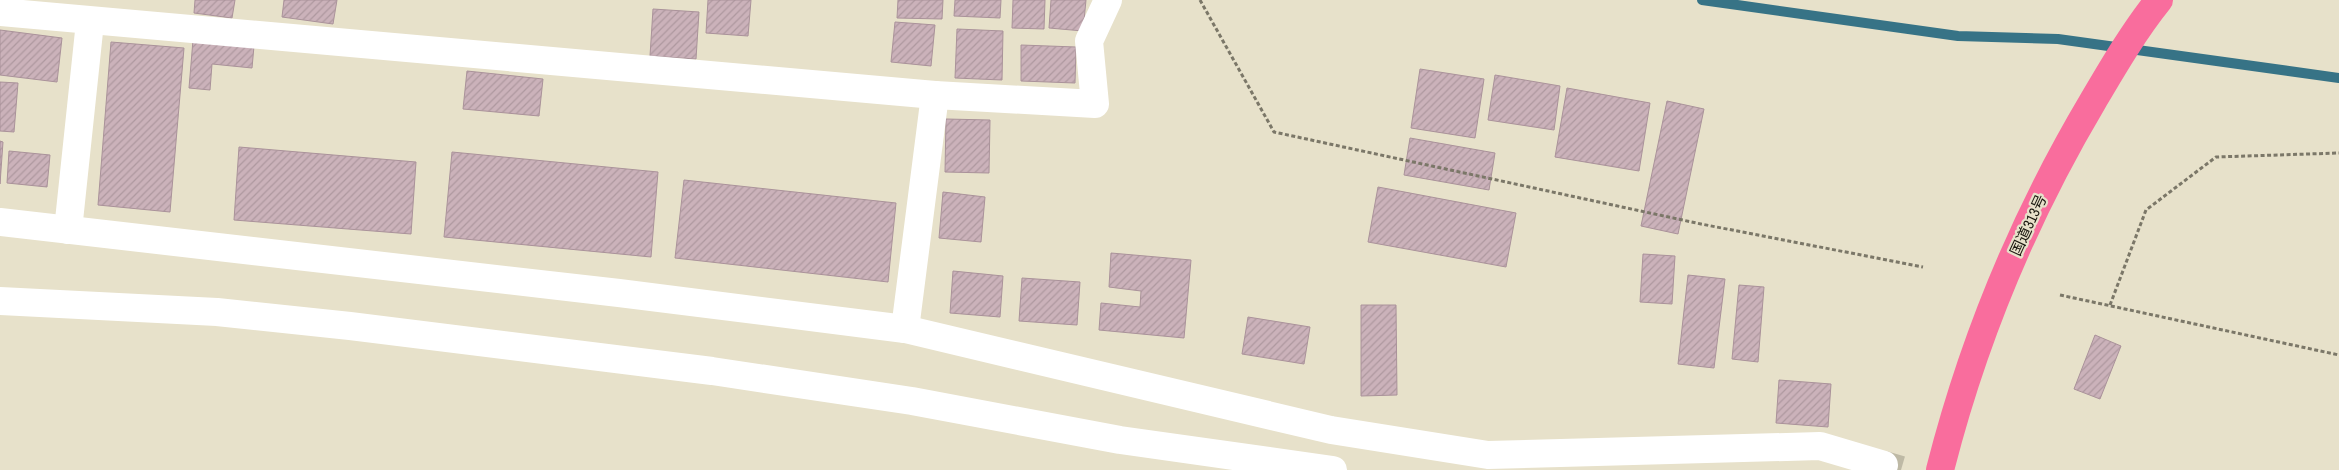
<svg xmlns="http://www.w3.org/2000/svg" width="2339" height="470" viewBox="0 0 2339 470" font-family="'Archivo Narrow','Noto Sans JP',sans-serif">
  <defs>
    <pattern id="building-hatch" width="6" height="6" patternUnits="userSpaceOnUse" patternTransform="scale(1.25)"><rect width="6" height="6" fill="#cbb2ba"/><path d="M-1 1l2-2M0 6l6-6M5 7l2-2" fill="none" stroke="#ae989f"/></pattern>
  </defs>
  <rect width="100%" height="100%" fill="#e7e1ca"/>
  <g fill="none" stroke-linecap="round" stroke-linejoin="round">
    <polyline stroke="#377386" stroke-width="10" points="1702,0 1958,36 2058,39 2339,78"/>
  </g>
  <g fill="url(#building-hatch)" stroke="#aa929a">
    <polygon points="195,0 235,0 232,18 194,13"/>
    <polygon points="284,0 337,0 333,24 282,17"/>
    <polygon points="708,0 751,0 748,36 706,33"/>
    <polygon points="898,0 943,0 942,19 897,18"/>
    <polygon points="955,0 1001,0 1000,18 954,16"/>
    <polygon points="1013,0 1045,0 1044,29 1012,28"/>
    <polygon points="1051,0 1086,0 1083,31 1049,28"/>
    <polygon points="653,9 699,12 696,59 650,56"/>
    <polygon points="895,22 935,25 931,66 891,62"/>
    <polygon points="957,29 1003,31 1002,80 955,78"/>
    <polygon points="0,30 62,38 57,82 0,75"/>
    <polygon points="193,40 254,46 252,68 212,64 210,90 189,88"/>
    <polygon points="111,42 184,48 170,212 98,205"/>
    <polygon points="1021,45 1076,47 1075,83 1021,81"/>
    <polygon points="1420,69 1484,79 1475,138 1411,128"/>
    <polygon points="467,71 543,79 539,116 463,109"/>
    <polygon points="1495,75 1560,86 1554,130 1488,120"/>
    <polygon points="0,82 18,83 14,132 0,131"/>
    <polygon points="1567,88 1650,103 1639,171 1555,157"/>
    <polygon points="1667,101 1704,109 1678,234 1641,226"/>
    <polygon points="946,119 990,120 989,173 945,172"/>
    <polygon points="1410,138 1495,153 1489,190 1404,175"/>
    <polygon points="0,141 3,142 0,184"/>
    <polygon points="239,147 416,162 411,234 234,220"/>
    <polygon points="9,151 50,155 47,187 7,183"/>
    <polygon points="452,152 658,172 651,257 444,237"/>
    <polygon points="684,180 896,203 888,282 675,258"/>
    <polygon points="1378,187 1516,213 1506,267 1368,242"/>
    <polygon points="943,192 985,197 981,242 939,238"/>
    <polygon points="1111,253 1191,260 1184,338 1099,330 1101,303 1140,307 1141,291 1109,287"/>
    <polygon points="1643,254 1675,256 1672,304 1640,302"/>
    <polygon points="953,271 1003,276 1000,317 950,313"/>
    <polygon points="1688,275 1725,279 1714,368 1678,364"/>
    <polygon points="1022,278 1080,282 1077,325 1019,321"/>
    <polygon points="1739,285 1764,287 1758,362 1732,359"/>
    <polygon points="1361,305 1396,305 1397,395 1361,396"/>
    <polygon points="1248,317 1310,327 1304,364 1242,354"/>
    <polygon points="2095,335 2121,346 2100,399 2074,389"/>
    <polygon points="1779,380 1831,384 1828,427 1776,423"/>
  </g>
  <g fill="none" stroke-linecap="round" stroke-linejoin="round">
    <polyline stroke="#beb9a5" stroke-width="28" stroke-dasharray="28 14" stroke-linecap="butt" points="1884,465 1901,470"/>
    <g stroke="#7b7768" stroke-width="3" stroke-dasharray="4 2.5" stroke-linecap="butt">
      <polyline points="1200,0 1274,132 1701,224 1923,267"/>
      <polyline points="2060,295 2339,355"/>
      <polyline points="2110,305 2146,210 2216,157 2339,153"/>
    </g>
    <g stroke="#fff" stroke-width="28">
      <polyline points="0,12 935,95 905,329"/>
      <polyline points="935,95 1095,104 1089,41 1108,0"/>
      <polyline points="0,222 619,293 905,329 1331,430 1488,455 1820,446 1884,465"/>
      <polyline points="68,230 90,22"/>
      <polyline points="0,301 217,312 350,326 712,371 912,401 1120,440 1333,470"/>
    </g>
    <path stroke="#f96d9d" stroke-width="28" d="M1940,470C1973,340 2024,217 2093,101C2113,67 2134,31 2159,0"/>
  </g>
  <g text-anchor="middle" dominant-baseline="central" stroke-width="4.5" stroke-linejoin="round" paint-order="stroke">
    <g font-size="15" fill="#19170f" stroke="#e7e1ca">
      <text transform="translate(2028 225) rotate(-65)">国道313号</text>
    </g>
  </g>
</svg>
